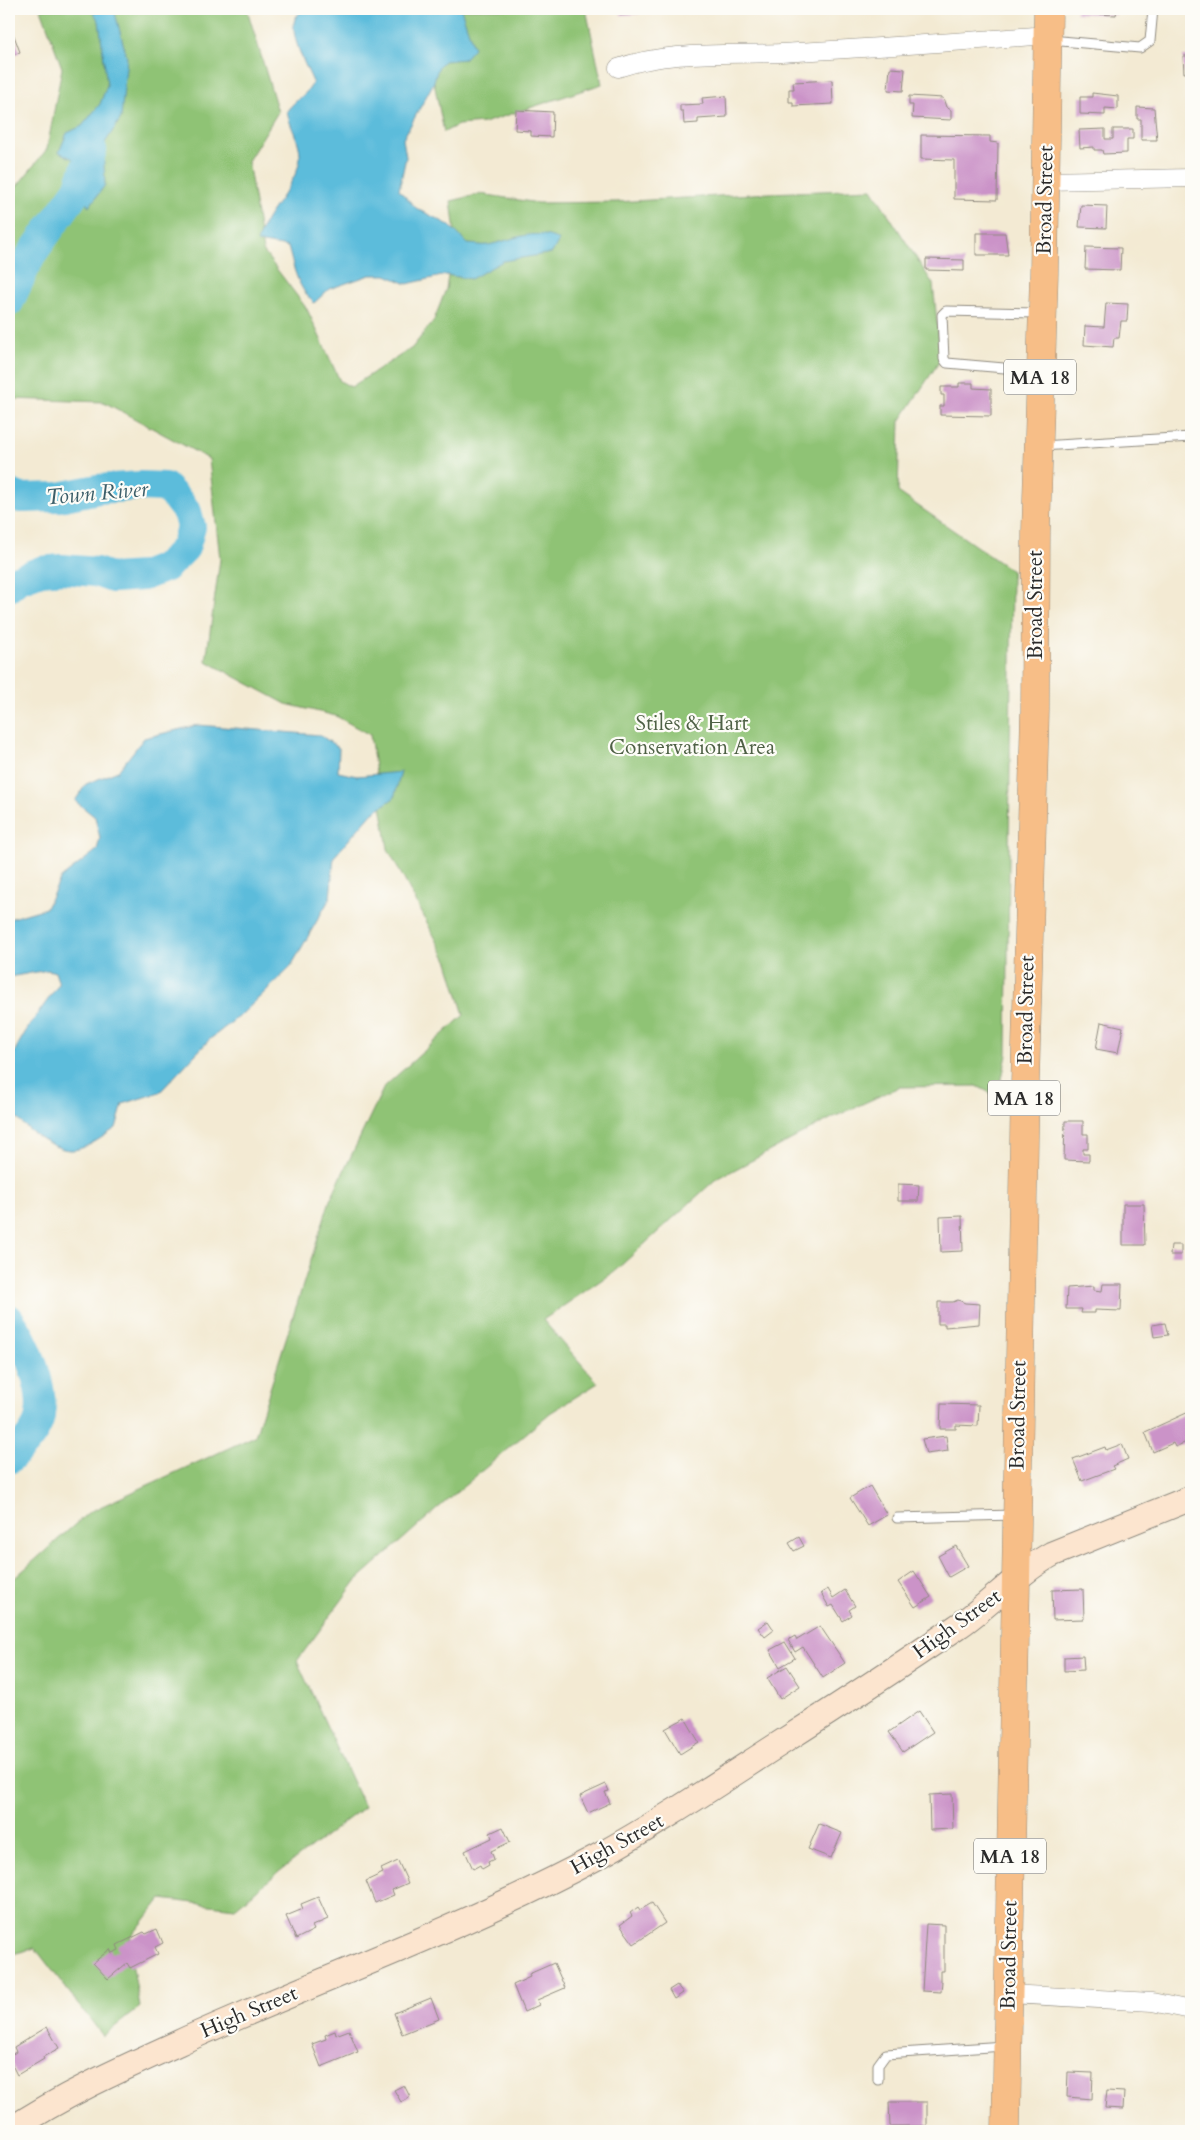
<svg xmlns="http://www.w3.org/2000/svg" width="1200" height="2140" viewBox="0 0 1200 2140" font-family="Cardo,serif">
  <rect width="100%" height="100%" fill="#fdfcf7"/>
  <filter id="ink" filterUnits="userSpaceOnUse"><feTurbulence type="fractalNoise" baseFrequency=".02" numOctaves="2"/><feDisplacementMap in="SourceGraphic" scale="10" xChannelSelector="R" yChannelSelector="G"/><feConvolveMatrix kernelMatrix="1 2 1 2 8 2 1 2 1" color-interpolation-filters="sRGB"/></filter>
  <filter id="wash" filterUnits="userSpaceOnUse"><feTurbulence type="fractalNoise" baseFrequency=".0096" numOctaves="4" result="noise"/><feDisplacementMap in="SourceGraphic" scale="20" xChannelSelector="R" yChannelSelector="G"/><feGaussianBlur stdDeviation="1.12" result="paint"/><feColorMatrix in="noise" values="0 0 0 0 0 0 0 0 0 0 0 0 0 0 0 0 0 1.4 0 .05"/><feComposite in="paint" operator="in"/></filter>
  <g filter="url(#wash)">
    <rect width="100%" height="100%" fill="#f3ead3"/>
    <g fill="#8fc375" stroke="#5d7750">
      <polygon points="41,9 247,9 278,112 248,161 263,251 307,309 340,381 351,387 412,348 434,320 446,289 455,232 451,201 481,194 538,203 616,202 769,193 872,189 933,284 941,359 900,421 898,492 1012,571 1007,1055 998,1097 977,1086 899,1087 834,1117 715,1180 616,1270 543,1320 598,1383 550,1413 437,1509 356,1581 297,1661 364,1807 280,1871 235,1908 161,1899 128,1941 140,2007 103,2036 35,1948 9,1955 9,1583 89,1512 255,1436 330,1200 384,1087 464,1015 448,962 388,849 370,735 336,716 286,704 206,661 220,559 209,459 104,402 9,399 9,196 47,149 62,68"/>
      <polygon points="422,9 586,9 602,84 484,123 458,125 444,132 423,28"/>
    </g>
    <g fill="#5cbcdb" stroke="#447483">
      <polygon points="91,9 114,9 127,58 121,118 103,146 105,185 89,207 78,189 73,159 59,152 67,133 82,126 100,104 107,85 99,21"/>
      <path d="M305,9H461L474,48L464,59L444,61L439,66L433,84L403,139L406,157L399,190L416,208L449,225L468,244C474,244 482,246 488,245C513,240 534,227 559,240L552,253L503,261L471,279L446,275L407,284L386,275H370L329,289L314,303C297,287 294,268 288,247L257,242C259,236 261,230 264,224C274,205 301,176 300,155C300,140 289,126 287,111C295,99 308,95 313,82C307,68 287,31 296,17C298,14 302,11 305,9Z"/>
      <path d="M198,725L320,735L339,748L338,772L357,776L401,772L394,798L372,813L334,857L330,898L290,968L243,1013L209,1040L160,1092L123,1104L116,1128C103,1136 88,1149 72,1150C55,1151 27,1130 17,1118C9,1109 6,1077 9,1066C18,1037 42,1009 59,984L55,972L48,970L9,977V919L46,908L61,878L97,850L100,838L95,817L75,801L86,784L118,771L144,738Z"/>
    </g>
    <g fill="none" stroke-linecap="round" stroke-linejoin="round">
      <g stroke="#5cbcdb" stroke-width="30">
        <polyline points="9,302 31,255 78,189 92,150"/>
        <polyline points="9,493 20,498 59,497 98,489 141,486 165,487 176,498 187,512 191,527 185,548 166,567 143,576 113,578 96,572 62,569 41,571 17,580 9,587"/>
        <path d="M9,1319C26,1341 47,1392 39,1420C34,1436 20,1448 9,1459"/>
      </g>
    </g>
    <g id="blocks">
      <g fill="#cb93c8">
        <polygon points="620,9 640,9 640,14 621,15"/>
        <polygon points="1077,9 1117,9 1116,15 1076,13"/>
        <polygon points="9,30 10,34 13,33 20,52 10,57"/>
        <polygon points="1183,56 1191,56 1191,72 1184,73"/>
        <polygon points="890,68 905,69 903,91 888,90"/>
        <polygon points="832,80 833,104 793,106 793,102 789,102 789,89 794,89 793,82"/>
        <polygon points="1092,93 1118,96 1118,109 1105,108 1105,115 1080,114 1080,97 1092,97"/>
        <polygon points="726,96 727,117 698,119 698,123 684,124 683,111 680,111 680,105 703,104 702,98"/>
        <polygon points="909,96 943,98 946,107 951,110 951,120 912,118 913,105 909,105"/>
        <polygon points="1137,107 1154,108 1157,140 1141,140 1141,119 1137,119"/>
        <polygon points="516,110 553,112 552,137 531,136 531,131 515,130"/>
        <polygon points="1105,129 1105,139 1113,139 1113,129 1133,129 1133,139 1127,139 1127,153 1103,154 1102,150 1094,150 1094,147 1080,148 1079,130"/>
        <polygon points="921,135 990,136 990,142 998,143 997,200 954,199 954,160 921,159"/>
        <polygon points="1081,205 1107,206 1106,228 1079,227"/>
        <polygon points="976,233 1005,233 1008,255 976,255"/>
        <polygon points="1086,247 1121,248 1120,270 1085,269"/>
        <polygon points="926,259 964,260 964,271 926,270"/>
        <polygon points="1106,303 1128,304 1127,321 1121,321 1119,338 1114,338 1113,347 1084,345 1085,326 1104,327"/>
        <polygon points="959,383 973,383 973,388 991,389 991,416 940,415 940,406 944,406 944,395 941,395 941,387 959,387"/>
        <polygon points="1101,1022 1123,1027 1118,1053 1096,1049"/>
        <polygon points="1065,1121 1083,1121 1083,1134 1088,1134 1088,1149 1083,1149 1083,1154 1089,1154 1089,1161 1064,1160"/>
        <polygon points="898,1184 919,1185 918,1201 898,1201"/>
        <polygon points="1123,1204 1144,1204 1145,1245 1123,1245"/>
        <polygon points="962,1216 963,1251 941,1252 940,1217"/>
        <polygon points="1171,1245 1181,1245 1181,1255 1170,1255"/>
        <polygon points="1103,1284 1122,1284 1121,1311 1095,1310 1095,1313 1081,1313 1082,1309 1066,1309 1067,1288 1094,1286 1094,1290 1102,1291"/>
        <polygon points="958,1300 965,1303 980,1304 979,1324 945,1327 945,1324 938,1324 938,1302 953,1302"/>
        <polygon points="1165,1323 1168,1335 1154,1337 1152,1325"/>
        <polygon points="941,1404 979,1405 978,1426 956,1425 956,1429 940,1429"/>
        <polygon points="1191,1411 1191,1440 1175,1447 1173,1443 1153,1452 1145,1432"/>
        <polygon points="946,1436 948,1451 926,1454 922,1439"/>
        <polygon points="1122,1444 1128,1459 1112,1466 1114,1469 1082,1481 1073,1459 1105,1447 1106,1450"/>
        <polygon points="870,1486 887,1515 868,1526 850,1498"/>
        <polygon points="799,1537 804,1546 794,1551 789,1543"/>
        <polygon points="956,1546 968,1566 949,1577 938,1556"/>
        <polygon points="914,1571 931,1597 915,1607 898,1582"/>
        <polygon points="828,1589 833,1598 845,1590 855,1606 849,1610 852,1615 843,1621 833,1605 829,1607 821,1593"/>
        <polygon points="1083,1589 1084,1619 1053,1620 1052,1590"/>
        <polygon points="768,1621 774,1630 765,1637 758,1628"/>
        <polygon points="820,1626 845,1663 823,1678 803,1647 795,1652 788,1640 795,1636 797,1640"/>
        <polygon points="785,1642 795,1658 780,1667 770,1650"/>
        <polygon points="1083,1656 1084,1670 1064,1671 1064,1657"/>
        <polygon points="787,1666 800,1686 780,1699 767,1678"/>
        <polygon points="919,1711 933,1732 903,1752 889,1732"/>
        <polygon points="685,1718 699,1742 680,1754 665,1729"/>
        <polygon points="606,1784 609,1791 605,1792 610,1803 588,1813 580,1796"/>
        <polygon points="952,1794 953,1829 930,1830 929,1795"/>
        <polygon points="819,1824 842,1833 831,1858 808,1849"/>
        <polygon points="503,1827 510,1842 491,1851 494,1859 488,1862 489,1865 482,1869 480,1865 473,1869 465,1851 492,1838 490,1833"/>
        <polygon points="398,1861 408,1883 392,1890 394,1895 375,1903 366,1881 383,1873 381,1869"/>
        <polygon points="318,1897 328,1919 312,1926 314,1930 296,1939 286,1916 303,1909 301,1904"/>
        <polygon points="652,1903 665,1923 634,1944 620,1925 632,1916 630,1913 638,1907 640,1910"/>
        <polygon points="926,1924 944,1925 944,1971 940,1971 940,1981 942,1981 941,1992 922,1991"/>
        <polygon points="157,1929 163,1943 155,1947 158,1954 130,1968 127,1963 108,1979 93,1963 110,1949 112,1953 119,1950 117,1945 144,1932 146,1934"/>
        <polygon points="554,1963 565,1988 537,2000 539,2005 524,2012 513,1985 530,1977 529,1974"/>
        <polygon points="677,1985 683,1993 674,1999 669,1990"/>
        <polygon points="431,1998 439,2019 402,2034 394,2013"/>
        <polygon points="47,2027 59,2048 43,2057 44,2059 17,2075 9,2059 9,2056 16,2052 14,2047"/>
        <polygon points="349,2030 358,2052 321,2067 312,2044 326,2039 325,2035 335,2031 336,2035"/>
        <polygon points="1068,2072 1093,2073 1092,2099 1067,2097"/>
        <polygon points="404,2085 410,2097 401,2102 394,2090"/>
        <polygon points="1107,2091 1124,2092 1123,2109 1105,2108"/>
        <polygon points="889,2102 927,2102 927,2126 890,2126"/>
      </g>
    </g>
  </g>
  <g filter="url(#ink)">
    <use href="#blocks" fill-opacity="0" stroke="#8f8a7f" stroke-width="1"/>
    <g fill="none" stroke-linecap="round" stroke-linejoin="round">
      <g stroke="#8f8a7f" stroke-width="11">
        <g id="lane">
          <polyline points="1050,40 1140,48 1150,41 1153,9"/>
          <polyline points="1038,371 947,363 944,359 942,315 946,311 1039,313"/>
          <polyline points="1041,446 1191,437"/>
          <polyline points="897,1518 1014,1515"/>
          <polyline points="878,2080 878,2065 886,2054 1004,2046"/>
        </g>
      </g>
      <g stroke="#8f8a7f" stroke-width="19">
        <g id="street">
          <path d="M618,68C670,50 727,55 781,53C870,48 958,42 1047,35"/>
          <polyline points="1045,181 1191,178"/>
          <polyline points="1008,1994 1152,2002 1191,2010"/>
        </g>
      </g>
      <g stroke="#8f8a7f" stroke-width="27">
        <path id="secondary" d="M9,2131C67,2092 132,2064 196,2035C329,1976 468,1926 597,1857C659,1823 717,1784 776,1746C837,1707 897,1668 957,1627C990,1605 1017,1573 1052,1554L1191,1498"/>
      </g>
      <g stroke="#8f8a7f" stroke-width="29">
        <polyline id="primary" points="1006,2131 1025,1084 1035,710 1036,531 1044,273 1048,9"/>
      </g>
      <use href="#lane" stroke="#fff" stroke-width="9"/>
      <use href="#street" stroke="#fff" stroke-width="18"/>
      <use href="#secondary" stroke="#fce5cf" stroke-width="25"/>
      <use href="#primary" stroke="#f7be87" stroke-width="28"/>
    </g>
  </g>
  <g text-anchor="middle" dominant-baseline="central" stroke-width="4.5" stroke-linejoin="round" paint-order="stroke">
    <g fill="#fdfcf7" stroke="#6a6a68" stroke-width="1">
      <rect x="1004" y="359.5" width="72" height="35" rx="4"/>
      <rect x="988" y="1080.5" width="72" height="35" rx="4"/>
      <rect x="974" y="1838.5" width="72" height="35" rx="4"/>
    </g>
    <g font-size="20" font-weight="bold" fill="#2b2b2b">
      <text x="1040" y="377">MA 18</text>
      <text x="1024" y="1098">MA 18</text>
      <text x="1010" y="1856">MA 18</text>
    </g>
    <g font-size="21" fill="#2b2b2b" stroke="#fdfcf7">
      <text transform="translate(1045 200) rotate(-89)">Broad Street</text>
      <text transform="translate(1035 605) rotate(-90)">Broad Street</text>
      <text transform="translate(1026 1010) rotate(-89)">Broad Street</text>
      <text transform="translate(1018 1415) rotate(-89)">Broad Street</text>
      <text transform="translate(957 1624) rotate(-36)">High Street</text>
      <text transform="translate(617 1844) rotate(-29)">High Street</text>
      <text transform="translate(1009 1955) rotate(-89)">Broad Street</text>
      <text transform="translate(249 2012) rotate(-23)">High Street</text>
    </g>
    <g font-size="21" fill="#4e6045" stroke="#fdfcf7">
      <text x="692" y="723">Stiles &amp; Hart<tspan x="692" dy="24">Conservation Area</tspan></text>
    </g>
    <g font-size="22" font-style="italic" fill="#3c5e69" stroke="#fdfcf7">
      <text transform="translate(97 493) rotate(-5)">Town River</text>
    </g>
  </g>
  <rect width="1200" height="2140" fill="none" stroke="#fdfcf7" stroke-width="30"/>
</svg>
